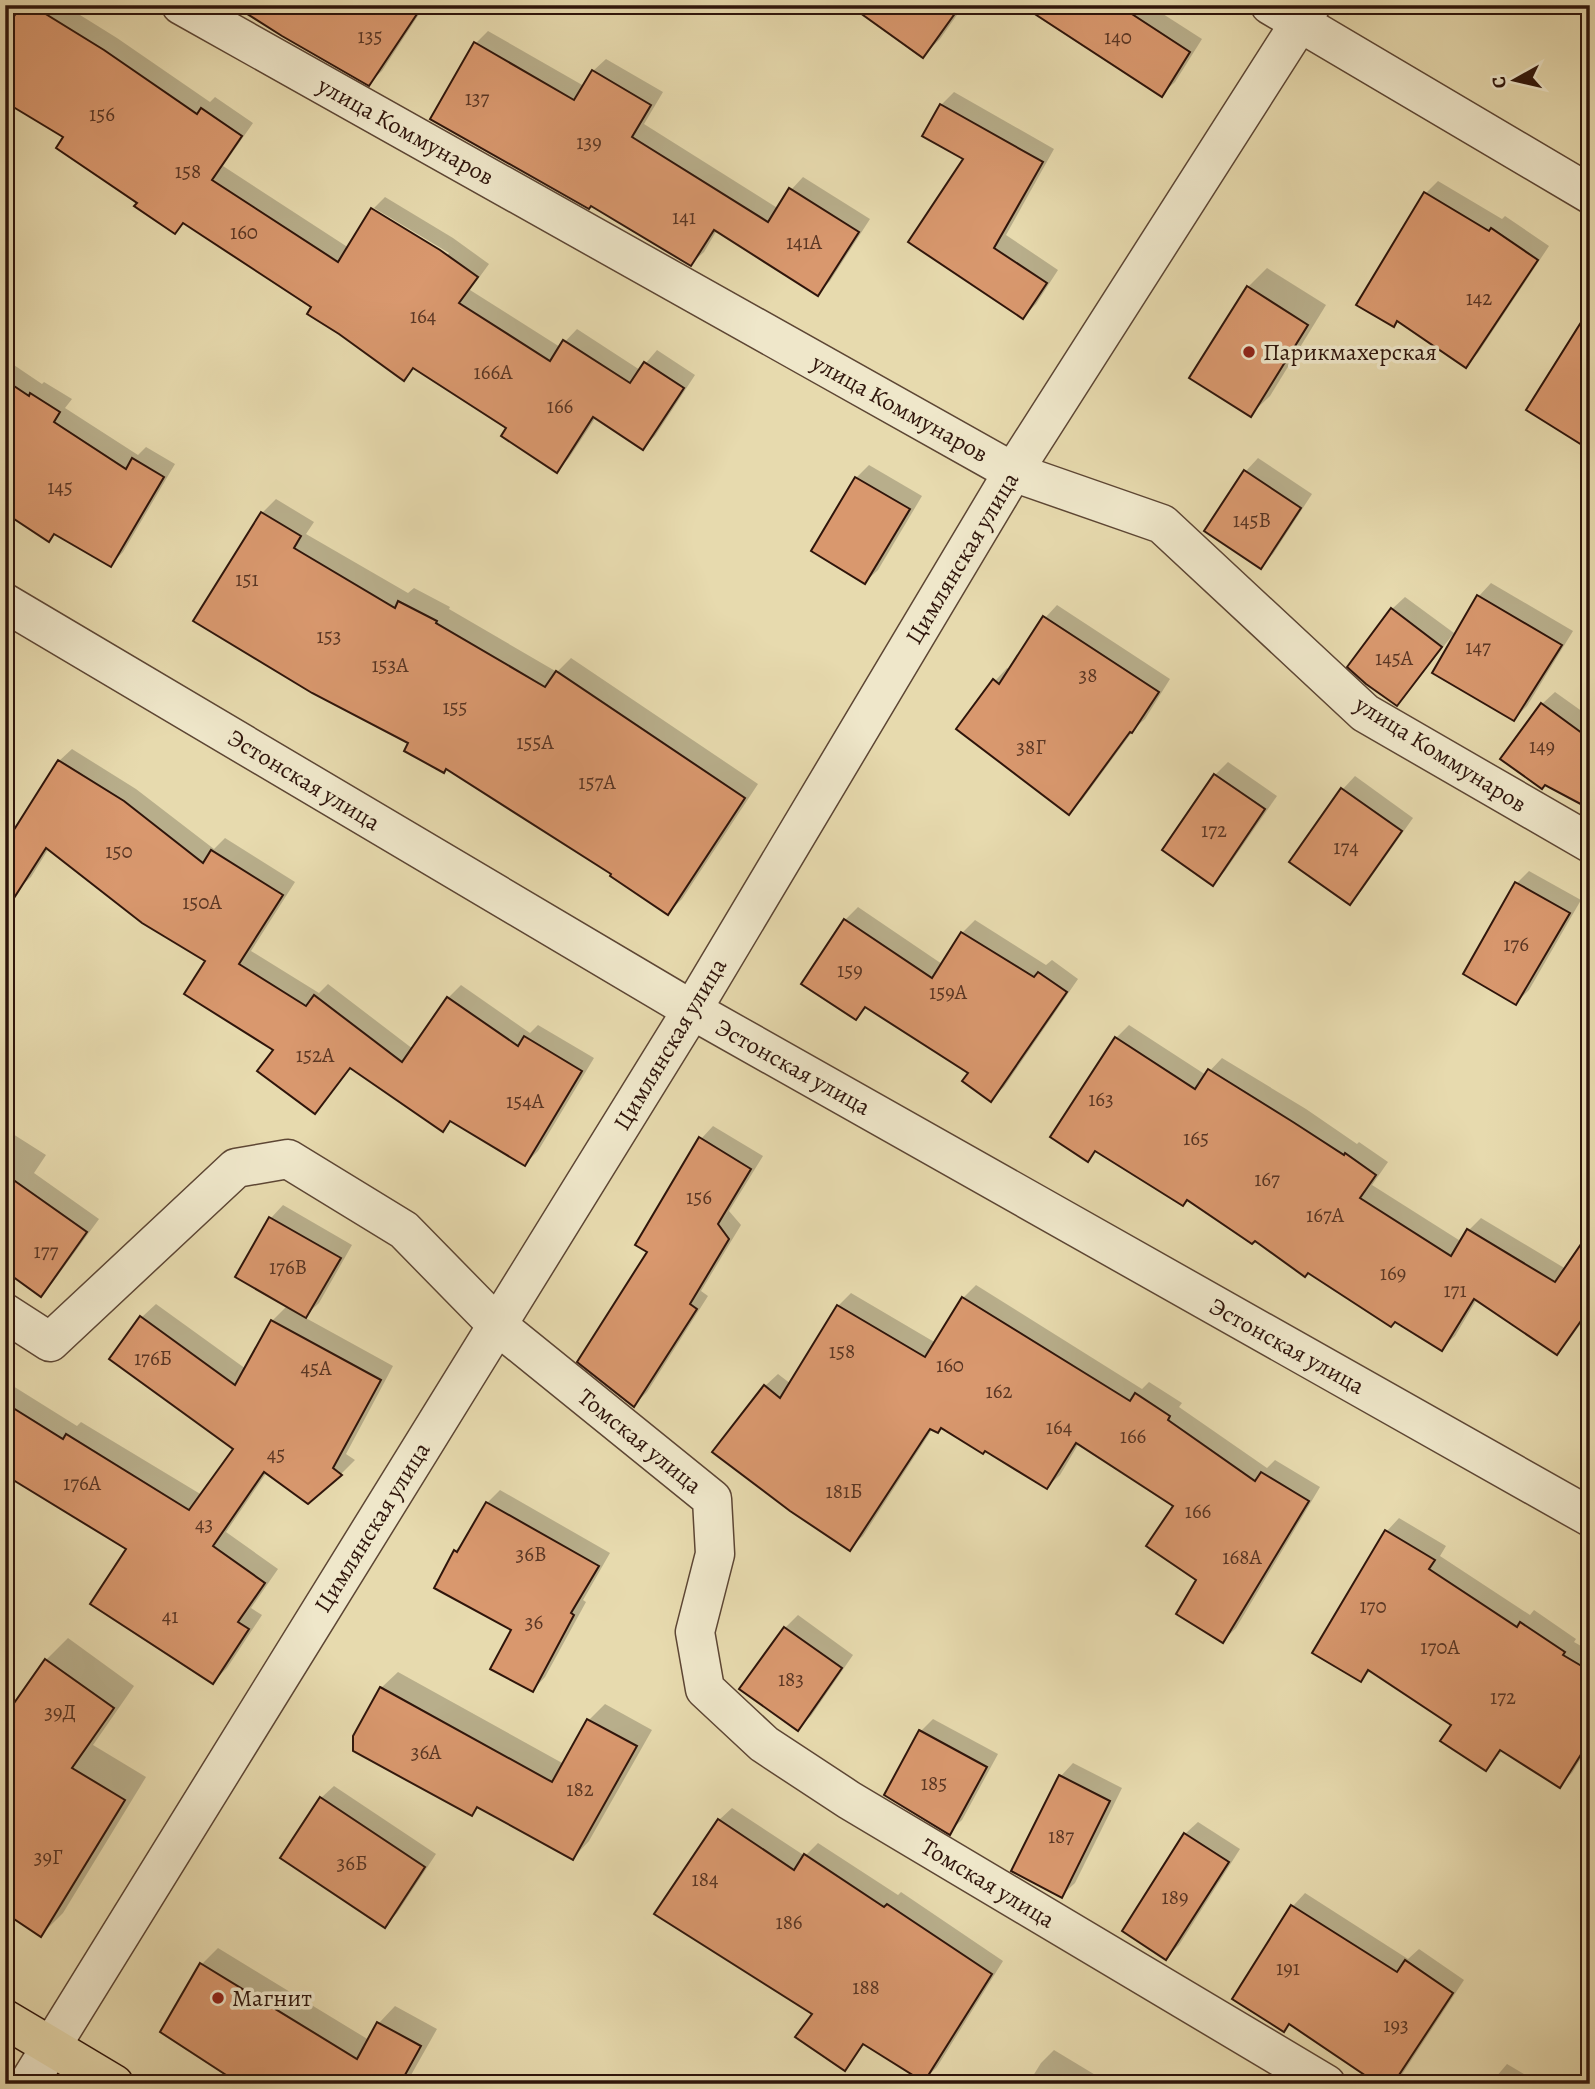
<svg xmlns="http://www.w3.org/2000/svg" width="1595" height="2089" viewBox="0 0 1595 2089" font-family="Alegreya,serif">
  <rect width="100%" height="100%" fill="#e7daae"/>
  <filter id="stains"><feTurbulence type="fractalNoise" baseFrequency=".00286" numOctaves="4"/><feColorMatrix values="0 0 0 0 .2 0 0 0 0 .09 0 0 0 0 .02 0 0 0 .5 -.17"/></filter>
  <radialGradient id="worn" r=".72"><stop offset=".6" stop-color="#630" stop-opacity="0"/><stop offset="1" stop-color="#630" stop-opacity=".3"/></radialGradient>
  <g fill="#0003">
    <polygon points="23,5 64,5 117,38 210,102 215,97 253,123 223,166 349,248 373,209 373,212 447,256 449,253 374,208 385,197 453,238 489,264 470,290 560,347 577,329 640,370 657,350 695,375 655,436 642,448 596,417 569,458 557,470 509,427 415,367 404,378 314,306 185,222 175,232 139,202 66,136"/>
    <polygon points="236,5 425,5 382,71 369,83"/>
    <polygon points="852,5 964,5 940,39 923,56"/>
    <polygon points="1059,5 1149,5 1202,39 1175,82 1162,94"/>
    <polygon points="488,31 584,86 593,71 606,59 663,92 644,124 779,209 791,190 803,177 870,219 830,281 818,294 717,230 704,252 691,264 475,44"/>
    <polygon points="954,92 1054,149 1006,235 1058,270 1036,304 1023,317 910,242 966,158 941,105"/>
    <polygon points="1438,181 1502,219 1505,216 1549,246 1478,353 1466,366 1398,320 1393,325 1425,194"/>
    <polygon points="1267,268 1326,305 1270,396 1251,414 1248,287"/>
    <polygon points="5,359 42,384 44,382 72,399 65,408 138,455 146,447 175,464 123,552 111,565 56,533 49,540 5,507"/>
    <polygon points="1258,458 1312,494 1273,554 1260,567 1206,531 1246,471"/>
    <polygon points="869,465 922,496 878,570 865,582 813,551 856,478"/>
    <polygon points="276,499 314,522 306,534 408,593 414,588 450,607 449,609 557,672 571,658 758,784 682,899 668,913 613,874 410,743 196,621 262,513"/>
    <polygon points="1491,583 1573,631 1527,706 1514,719 1434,672 1479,596"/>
    <polygon points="1405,597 1454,633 1409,691 1397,704 1392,609"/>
    <polygon points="1057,605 1170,679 1145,719 1135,728 1082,800 1069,812 995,681 1007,668 1010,670 1045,618"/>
    <polygon points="1555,692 1590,717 1590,807 1542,704"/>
    <polygon points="72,749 136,789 214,849 225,838 295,882 251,951 319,993 328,984 413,1049 448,998 461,985 530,1033 538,1025 594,1058 538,1151 525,1164 452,1120 443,1129 352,1067 315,1112 275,1050 208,960 49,848 31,877 18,889 59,761"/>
    <polygon points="1228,762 1277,796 1225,871 1213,883 1215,775"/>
    <polygon points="1355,776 1413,818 1362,890 1350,903 1292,862 1343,789"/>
    <polygon points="1529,871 1581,900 1529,990 1516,1003 1517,883"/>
    <polygon points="858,907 942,964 962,933 975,920 1046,965 1052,960 1078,979 1004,1087 991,1099 971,1072 868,1006 856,1018 845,920"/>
    <polygon points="1129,1025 1206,1075 1222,1058 1306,1109 1357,1144 1359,1142 1388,1162 1372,1185 1462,1242 1469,1230 1481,1218 1566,1269 1590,1252 1590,1311 1569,1340 1557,1353 1477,1299 1455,1336 1442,1348 1188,1198 1097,1150 1088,1159 1116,1038"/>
    <polygon points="713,1126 763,1156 729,1211 741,1225 701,1291 708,1296 647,1392 634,1405 649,1251 701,1139"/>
    <polygon points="5,1129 46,1155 34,1173 99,1219 53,1282 41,1295 5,1269"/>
    <polygon points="283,1205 352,1245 319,1303 304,1317 393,1366 346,1454 355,1460 341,1474 308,1501 267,1472 226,1532 278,1569 251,1608 262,1615 227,1668 213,1682 128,1548 10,1476 5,1484 5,1381 77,1426 81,1422 202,1495 235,1449 142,1317 156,1304 246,1369 272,1321 288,1305 237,1276 271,1218"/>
    <polygon points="976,1285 1142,1389 1149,1382 1182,1403 1179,1407 1267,1468 1275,1460 1320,1487 1236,1628 1223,1641 1199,1579 1176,1506 1079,1443 1060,1475 1047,1487 985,1449 942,1426 933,1428 863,1536 850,1548 765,1386 778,1374 791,1384 838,1306 851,1293 936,1343 963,1298"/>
    <polygon points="500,1490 610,1553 583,1600 586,1602 545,1677 533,1690 513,1629 455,1551 465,1541 487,1503"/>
    <polygon points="1399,1518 1446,1546 1440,1556 1530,1615 1534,1610 1576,1639 1574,1642 1590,1651 1590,1759 1583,1755 1572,1773 1560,1785 1503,1750 1486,1769 1453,1725 1371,1670 1361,1680 1315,1652 1387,1531"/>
    <polygon points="798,1615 853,1655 811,1716 798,1728 742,1689 785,1628"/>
    <polygon points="68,1638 134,1686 93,1745 146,1777 63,1913 41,1935 5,1911 5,1693 18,1701 46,1660"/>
    <polygon points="398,1672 564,1764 589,1720 605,1704 652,1730 589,1841 573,1858 480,1806 471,1814 381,1688"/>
    <polygon points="933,1719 998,1754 962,1820 949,1832 921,1731"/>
    <polygon points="1073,1763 1122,1788 1075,1883 1062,1895 1061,1776"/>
    <polygon points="334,1786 436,1854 397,1913 385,1926 321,1798"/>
    <polygon points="732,1808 805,1856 818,1843 898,1895 901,1892 1003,1961 937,2067 924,2080 865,2044 844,2069 814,2013 719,1820"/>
    <polygon points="1198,1822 1240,1849 1179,1945 1166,1958 1185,1834"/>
    <polygon points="1305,1893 1408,1959 1419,1949 1464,1980 1401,2076 1393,2084 1290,2023 1284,2029 1234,1998 1293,1906"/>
    <polygon points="218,1948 369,2040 379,2023 395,2006 437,2029 406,2084 243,2084 202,1964"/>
    <polygon points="1054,2050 1102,2079 1099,2084 1028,2084 1041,2063"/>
    <polygon points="1507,2064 1541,2084 1490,2084"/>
    <polygon points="528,2078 536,2084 522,2084"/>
    <polygon points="1193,2079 1203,2084 1188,2084"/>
  </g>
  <g fill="#d9986e" stroke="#2f150b" stroke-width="2">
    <polygon points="21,5 31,5 104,50 197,114 201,108 242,136 212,180 338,262 371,208 440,250 478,277 459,303 550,361 563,340 630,383 644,362 684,388 643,450 593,417 557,473 501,436 506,428 413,368 404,381 339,334 307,314 311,307 183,223 175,234 134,206 137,203 56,148 63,137 5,102 5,31"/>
    <polygon points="233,5 423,5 369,86 282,36"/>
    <polygon points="849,5 961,5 923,58"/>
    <polygon points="1021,5 1118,5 1190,52 1162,97"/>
    <polygon points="474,42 574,100 592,70 651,105 632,137 768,222 789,188 859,232 818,296 714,230 691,266 591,206 589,209 430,119"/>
    <polygon points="940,104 1043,162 994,248 1047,283 1023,319 908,242 963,159 922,136"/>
    <polygon points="1424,192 1489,231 1491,228 1538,260 1466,368 1397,321 1394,327 1356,305"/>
    <polygon points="1247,286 1308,325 1251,417 1189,378"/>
    <polygon points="1590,308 1590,450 1526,410"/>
    <polygon points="5,380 29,396 30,393 60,412 54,422 126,469 132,458 164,477 111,567 54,534 49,542 5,513"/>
    <polygon points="1244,470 1301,508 1261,569 1204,531"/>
    <polygon points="855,477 910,509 865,584 811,551"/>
    <polygon points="261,512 301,536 294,548 395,608 398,601 437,621 436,623 545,687 556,671 745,798 668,915 610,876 611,874 446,769 444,773 404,751 408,743 312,693 193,621"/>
    <polygon points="1477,595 1562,645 1514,721 1432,673"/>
    <polygon points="1391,608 1442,647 1397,706 1366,684 1347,667"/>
    <polygon points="1043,616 1159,692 1132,733 1130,732 1069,815 956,729 993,679 999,684"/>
    <polygon points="1541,703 1590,739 1590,809 1545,785 1542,789 1500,759"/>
    <polygon points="58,760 124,801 203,863 211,850 283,895 239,964 306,1006 314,995 402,1062 447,997 518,1046 524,1036 582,1071 525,1166 450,1121 443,1132 350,1068 315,1114 257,1071 273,1050 184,994 205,961 142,923 46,848 5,912 5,844"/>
    <polygon points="1214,774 1265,809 1213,886 1162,850"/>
    <polygon points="1341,788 1402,831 1350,905 1289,862"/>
    <polygon points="1515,882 1570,913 1516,1005 1463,974"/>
    <polygon points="844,919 932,978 961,932 1034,977 1038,972 1067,992 991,1102 962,1081 968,1073 865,1007 856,1020 801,984"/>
    <polygon points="1115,1037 1195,1089 1208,1069 1293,1122 1344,1155 1345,1153 1376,1175 1360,1198 1451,1256 1467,1229 1555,1282 1590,1231 1590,1308 1557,1355 1474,1299 1442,1351 1395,1322 1391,1327 1308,1273 1305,1277 1255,1241 1252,1244 1187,1200 1183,1206 1095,1151 1088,1162 1050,1137"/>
    <polygon points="699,1137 751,1169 718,1224 729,1239 690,1304 697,1309 634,1407 577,1362 647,1252 635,1245"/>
    <polygon points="5,1174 87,1232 41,1297 5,1271"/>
    <polygon points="269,1217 341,1258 306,1318 235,1277"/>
    <polygon points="962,1297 1130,1401 1135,1393 1170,1416 1168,1420 1255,1481 1261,1472 1309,1501 1223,1643 1176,1614 1196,1580 1146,1546 1173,1506 1076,1443 1047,1489 985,1451 983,1454 941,1428 938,1433 930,1429 850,1551 790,1511 712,1452 764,1385 780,1398 837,1305 925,1357"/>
    <polygon points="140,1316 235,1385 271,1320 381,1380 333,1468 342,1475 308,1504 264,1472 213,1546 265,1583 238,1622 249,1629 213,1684 90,1604 126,1549 5,1475 5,1403 63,1439 66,1434 189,1510 233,1449 109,1359"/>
    <polygon points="486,1502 599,1566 571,1613 574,1615 533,1692 490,1669 511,1630 434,1588 454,1550 457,1552"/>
    <polygon points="1385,1530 1435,1560 1429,1569 1517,1627 1520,1622 1565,1652 1563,1655 1590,1671 1590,1740 1560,1788 1500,1750 1486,1771 1440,1741 1451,1725 1368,1670 1361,1682 1312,1653"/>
    <polygon points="784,1627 842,1668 798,1731 739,1689"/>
    <polygon points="45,1659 114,1708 72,1768 125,1800 41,1937 5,1913 5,1716"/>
    <polygon points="380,1687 552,1782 587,1719 637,1746 573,1860 477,1807 472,1816 353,1751 353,1736"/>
    <polygon points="919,1730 987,1767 950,1835 884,1795"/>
    <polygon points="1059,1775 1110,1801 1062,1898 1011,1871"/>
    <polygon points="320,1797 425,1867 385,1928 280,1858"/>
    <polygon points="718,1819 794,1870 804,1854 884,1907 887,1904 992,1974 924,2082 863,2044 845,2071 795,2037 812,2014 654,1914"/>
    <polygon points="1184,1833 1229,1862 1166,1960 1122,1931"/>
    <polygon points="1291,1905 1397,1972 1405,1960 1453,1993 1393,2084 1378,2084 1289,2024 1284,2032 1232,1999"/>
    <polygon points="200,1963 357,2059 377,2022 421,2046 400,2084 240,2084 160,2032"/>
  </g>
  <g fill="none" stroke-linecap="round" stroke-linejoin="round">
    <g stroke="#5d4634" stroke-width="41">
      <g id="minor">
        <polyline points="181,5 1013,472 1162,524 1365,713 1590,843"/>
        <polyline points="1270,5 1590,194"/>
        <polyline points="5,603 692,1010 1590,1517"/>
        <polyline points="5,1313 50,1342 236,1168 288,1159 404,1230 497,1325 712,1499 715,1554 695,1632 705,1689 764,1744 849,1800 1326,2084"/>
        <polyline points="28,2084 692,1010 1013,472 1311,5"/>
      </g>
    </g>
    <g stroke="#2f150b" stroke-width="41">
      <polyline id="major" points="5,2019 114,2084"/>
    </g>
    <use href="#minor" stroke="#efe7ca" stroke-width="38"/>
    <use href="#major" stroke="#e7daae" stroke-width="38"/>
  </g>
  <g fill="#8f2418" stroke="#efe7ca" stroke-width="2.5">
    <circle cx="1249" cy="352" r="7"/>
    <circle cx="218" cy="1998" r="7"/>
  </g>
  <g text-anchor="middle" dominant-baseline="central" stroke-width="7" stroke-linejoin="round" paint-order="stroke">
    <g font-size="21" fill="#5a3624">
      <text x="370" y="36">135</text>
      <text x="1118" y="37">140</text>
      <text x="477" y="98">137</text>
      <text x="102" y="114">156</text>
      <text x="589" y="142">139</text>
      <text x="188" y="171">158</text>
      <text x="684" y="217">141</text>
      <text x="244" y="232">160</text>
      <text x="804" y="242">141А</text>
      <text x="1479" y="298">142</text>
      <text x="423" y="316">164</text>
      <text x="493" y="372">166А</text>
      <text x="560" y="406">166</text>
      <text x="60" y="487">145</text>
      <text x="1252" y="520">145В</text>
      <text x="247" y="579">151</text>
      <text x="329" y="636">153</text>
      <text x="1478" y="647">147</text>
      <text x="1394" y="658">145А</text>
      <text x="390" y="665">153А</text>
      <text x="1088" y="675">38</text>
      <text x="455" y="707">155</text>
      <text x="535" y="742">155А</text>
      <text x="1542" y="746">149</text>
      <text x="1031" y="747">38Г</text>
      <text x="597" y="782">157А</text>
      <text x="1214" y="830">172</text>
      <text x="1346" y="847">174</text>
      <text x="119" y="851">150</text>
      <text x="202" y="902">150А</text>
      <text x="1516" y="944">176</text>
      <text x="850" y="970">159</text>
      <text x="948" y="992">159А</text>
      <text x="315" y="1055">152А</text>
      <text x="1101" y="1099">163</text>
      <text x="525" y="1101">154А</text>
      <text x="1196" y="1138">165</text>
      <text x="1267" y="1179">167</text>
      <text x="699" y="1197">156</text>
      <text x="1325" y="1215">167А</text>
      <text x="46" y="1251">177</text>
      <text x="288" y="1267">176В</text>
      <text x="1393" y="1273">169</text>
      <text x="1455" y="1290">171</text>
      <text x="842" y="1351">158</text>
      <text x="153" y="1358">176Б</text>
      <text x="950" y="1365">160</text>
      <text x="316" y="1368">45А</text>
      <text x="999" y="1391">162</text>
      <text x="1059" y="1427">164</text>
      <text x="1133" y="1436">166</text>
      <text x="276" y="1454">45</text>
      <text x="82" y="1483">176А</text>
      <text x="844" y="1491">181Б</text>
      <text x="1198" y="1511">166</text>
      <text x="204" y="1524">43</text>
      <text x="531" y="1554">36В</text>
      <text x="1242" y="1557">168А</text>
      <text x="1373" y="1606">170</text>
      <text x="170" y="1616">41</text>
      <text x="534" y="1622">36</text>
      <text x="1440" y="1647">170А</text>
      <text x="791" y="1679">183</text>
      <text x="1503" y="1697">172</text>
      <text x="60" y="1712">39Д</text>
      <text x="426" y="1752">36А</text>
      <text x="934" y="1783">185</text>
      <text x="580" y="1789">182</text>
      <text x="1061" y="1836">187</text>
      <text x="48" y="1857">39Г</text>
      <text x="352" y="1863">36Б</text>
      <text x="705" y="1879">184</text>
      <text x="1175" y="1897">189</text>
      <text x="789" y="1922">186</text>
      <text x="1288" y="1968">191</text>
      <text x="866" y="1987">188</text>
      <text x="1396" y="2025">193</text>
    </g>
    <g font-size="24" fill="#2f150b" stroke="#efe7ca">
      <text transform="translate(406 131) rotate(29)">улица Коммунаров</text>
      <text transform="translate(900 408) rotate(29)">улица Коммунаров</text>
      <text transform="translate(962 558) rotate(-59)">Цимлянская улица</text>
      <text transform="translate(1441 754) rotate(32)">улица Коммунаров</text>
      <text transform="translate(304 780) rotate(31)">Эстонская улица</text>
      <text transform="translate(670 1044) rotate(-59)">Цимлянская улица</text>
      <text transform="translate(793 1067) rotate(29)">Эстонская улица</text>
      <text transform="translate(1287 1346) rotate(29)">Эстонская улица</text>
      <text transform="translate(640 1441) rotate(39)">Томская улица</text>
      <text transform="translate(372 1527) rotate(-58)">Цимлянская улица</text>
      <text transform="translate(988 1883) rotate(31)">Томская улица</text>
    </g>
    <g font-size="24" fill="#2f150b" stroke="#efe7ca" text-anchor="start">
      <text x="1263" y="352">Парикмахерская</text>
      <text x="232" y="1998">Магнит</text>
    </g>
  </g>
  <rect width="1595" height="2089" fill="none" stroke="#e7daae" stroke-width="28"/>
  <rect x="7" y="7" width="1581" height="2075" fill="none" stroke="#2f150b" stroke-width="3.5"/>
  <rect x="14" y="14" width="1567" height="2061" fill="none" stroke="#2f150b" stroke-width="2"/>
  <g transform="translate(1515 80) rotate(262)" stroke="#efe7ca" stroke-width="5" paint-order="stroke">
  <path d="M0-5L12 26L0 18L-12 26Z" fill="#2f150b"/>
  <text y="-10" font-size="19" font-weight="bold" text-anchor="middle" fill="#2f150b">С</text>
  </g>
  <rect width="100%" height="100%" filter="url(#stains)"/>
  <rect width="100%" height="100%" fill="url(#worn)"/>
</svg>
